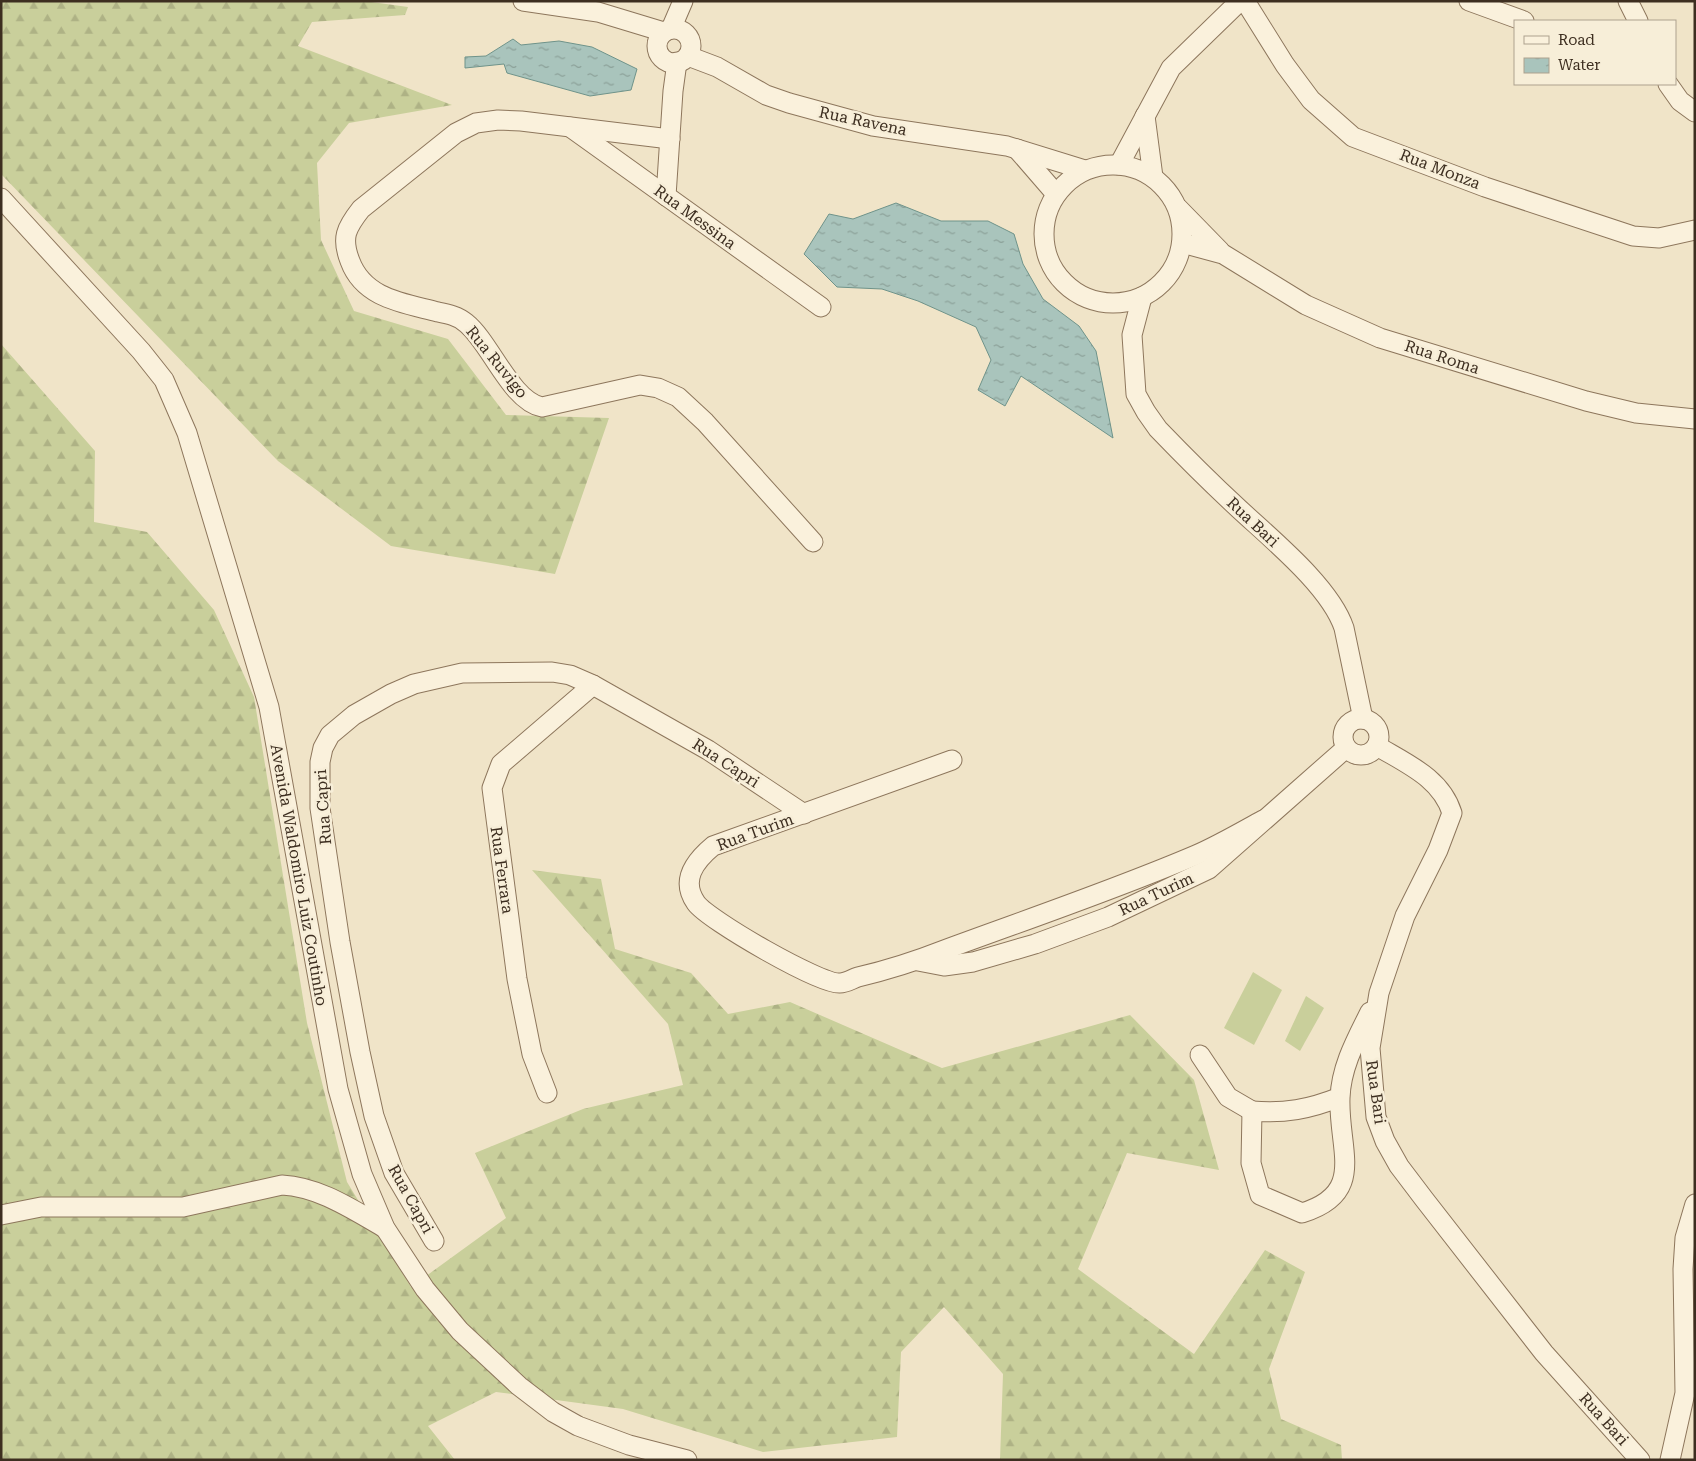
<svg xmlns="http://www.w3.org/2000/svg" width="1696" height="1461" viewBox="0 0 1696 1461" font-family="'Roboto Serif',serif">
  <defs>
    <pattern id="forest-firs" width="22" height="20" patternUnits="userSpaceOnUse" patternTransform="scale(1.25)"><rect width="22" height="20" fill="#c9cf9b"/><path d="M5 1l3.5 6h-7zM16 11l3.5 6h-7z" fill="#aeb285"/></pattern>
    <pattern id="water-ripples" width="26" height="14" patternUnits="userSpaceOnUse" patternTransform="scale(1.25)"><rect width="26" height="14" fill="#a9c4bc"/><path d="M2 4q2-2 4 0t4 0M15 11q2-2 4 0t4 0" fill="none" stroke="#8ba098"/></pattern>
  </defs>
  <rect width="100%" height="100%" fill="#f0e4c8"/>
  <g fill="#c9cf9b">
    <polygon points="1253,972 1282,990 1254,1045 1224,1028"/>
    <polygon points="1306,996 1324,1008 1300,1051 1285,1041"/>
  </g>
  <g fill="url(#forest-firs)">
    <polygon points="1,1 364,1 408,7 405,15 312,22 298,46 452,105 349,123 317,163 321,240 354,311 448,339 506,415 609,418 555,574 391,546 278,461 1,174"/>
    <polygon points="1,344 95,451 94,522 147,532 214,610 254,697 307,1023 347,1182 411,1287 506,1218 475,1153 583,1109 683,1085 668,1024 532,870 601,879 615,949 691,973 728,1014 790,1002 942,1068 1130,1015 1194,1080 1219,1170 1127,1153 1078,1269 1194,1354 1265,1250 1305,1272 1269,1369 1281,1419 1341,1445 1342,1460 1000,1460 1003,1374 944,1307 901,1352 897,1437 763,1452 623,1409 496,1392 428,1426 455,1460 1,1460"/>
  </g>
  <g fill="url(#water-ripples)" stroke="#6f938a">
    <polygon points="513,39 521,45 559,41 592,47 637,69 631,90 590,96 507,73 504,64 465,68 465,57 486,56"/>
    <polygon points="896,203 941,221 988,221 1014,234 1023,264 1043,299 1079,326 1096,351 1113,438 1021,376 1005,406 978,390 991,360 976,327 918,301 882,289 837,287 804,254 829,214 853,219"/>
  </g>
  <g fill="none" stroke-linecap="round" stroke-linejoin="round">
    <g stroke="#8d765c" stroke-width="21">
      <g id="minor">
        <polyline points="523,1 598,12 664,32"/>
        <polyline points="1245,1 1285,65 1311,100 1353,137 1485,187 1633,236 1659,238 1695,230"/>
        <polyline points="1469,1 1524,21"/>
        <polyline points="1628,1 1638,21"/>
        <polyline points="671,29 683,1"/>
        <circle cx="674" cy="46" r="17"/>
        <polyline points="688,56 717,67 766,95 789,103 873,126 1007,146 1085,170"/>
        <polyline points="1668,84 1680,101 1695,112"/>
        <polyline points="1145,116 1153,177"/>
        <polyline points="570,127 821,307"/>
        <path d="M670,139L521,121L498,120L476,123L456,133L361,209C346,228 341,238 350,261C364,299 404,303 438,312C448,314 458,316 466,323C490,342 511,401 542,407L640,385L658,388L678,397L705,422L813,542"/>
        <polyline points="1017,149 1056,194"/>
        <circle cx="1113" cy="234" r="69"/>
        <polyline points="1119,165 1171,68 1240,1"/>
        <polyline points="666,196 673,91 677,62"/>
        <polyline points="1,198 141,351 164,380 187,433 269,707 338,1089 362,1174 385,1228 425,1289 460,1331 519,1386 553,1412 578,1426 629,1445 687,1460"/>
        <polyline points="1178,208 1220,251"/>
        <polyline points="1182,243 1223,254 1306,305 1380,338 1586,401 1636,413 1695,419"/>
        <path d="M1142,297L1132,335L1136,394L1146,412L1158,429C1184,456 1210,482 1237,507C1270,538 1330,586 1344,628L1363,719"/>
        <circle cx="1361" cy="737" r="18"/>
        <path d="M1377,746C1407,764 1441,778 1452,813L1438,850L1405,916L1379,993L1370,1048L1376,1117L1385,1141L1399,1166L1424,1199L1544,1353L1640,1460"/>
        <path d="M952,760L713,846C695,861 680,880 696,903C708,920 821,985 840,983C846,983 852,979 858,977C888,970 916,961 944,950C1028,919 1114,890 1196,855C1219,845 1241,832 1263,820"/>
        <polyline points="918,961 944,966 973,962 1035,944 1108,917 1209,869 1346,748"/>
        <polyline points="1200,1055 1228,1097 1252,1111"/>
        <polyline points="547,1093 532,1054 517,979 492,788 501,764 593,685"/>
        <path d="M1340,1097C1310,1109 1284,1114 1252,1111L1251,1163L1260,1195L1302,1213C1367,1193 1338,1150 1340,1098C1341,1067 1356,1040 1370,1012"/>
        <path d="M1,1215L41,1207H183L282,1185C320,1187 353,1210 385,1228"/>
        <polyline points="434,1241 394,1173 374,1116 360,1052 340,942 320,808 320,762 323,748 330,735 354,715 391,694 414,684 462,673 552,672 570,675 593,685 708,750 804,814"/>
        <polyline points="1670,1460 1685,1393 1683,1269 1685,1238 1695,1204"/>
      </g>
    </g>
    <use href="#minor" stroke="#faf1dc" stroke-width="19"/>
  </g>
  <g text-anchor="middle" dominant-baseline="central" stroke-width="5" stroke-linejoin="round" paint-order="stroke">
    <g font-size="16" fill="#3d2e20" stroke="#f7eed8">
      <text transform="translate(863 121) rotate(12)">Rua Ravena</text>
      <text transform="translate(1440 169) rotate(21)">Rua Monza</text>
      <text transform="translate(695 217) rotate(36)">Rua Messina</text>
      <text transform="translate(1442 357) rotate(18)">Rua Roma</text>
      <text transform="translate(497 362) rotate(51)">Rua Ruvigo</text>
      <text transform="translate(1253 522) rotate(43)">Rua Bari</text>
      <text transform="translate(726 763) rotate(33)">Rua Capri</text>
      <text transform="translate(323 807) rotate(-94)">Rua Capri</text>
      <text transform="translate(755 832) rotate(-20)">Rua Turim</text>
      <text transform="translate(502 870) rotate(82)">Rua Ferrara</text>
      <text transform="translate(299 875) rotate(80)">Avenida Waldomiro Luiz Coutinho</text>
      <text transform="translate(1156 894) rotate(-25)">Rua Turim</text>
      <text transform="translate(1376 1092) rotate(82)">Rua Bari</text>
      <text transform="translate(411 1199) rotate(61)">Rua Capri</text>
      <text transform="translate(1604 1419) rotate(48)">Rua Bari</text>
    </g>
  </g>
  <rect width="1696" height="1461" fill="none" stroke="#3d2e20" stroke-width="5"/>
  <rect x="1514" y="20" width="162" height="65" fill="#f7eed8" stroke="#ada18e"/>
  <rect x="1524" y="36" width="25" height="8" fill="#faf1dc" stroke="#ada18e"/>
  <text x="1558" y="45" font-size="15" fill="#3d2e20">Road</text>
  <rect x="1524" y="58" width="25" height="15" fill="url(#water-ripples)" stroke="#ada18e"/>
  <text x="1558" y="70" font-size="15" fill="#3d2e20">Water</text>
</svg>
